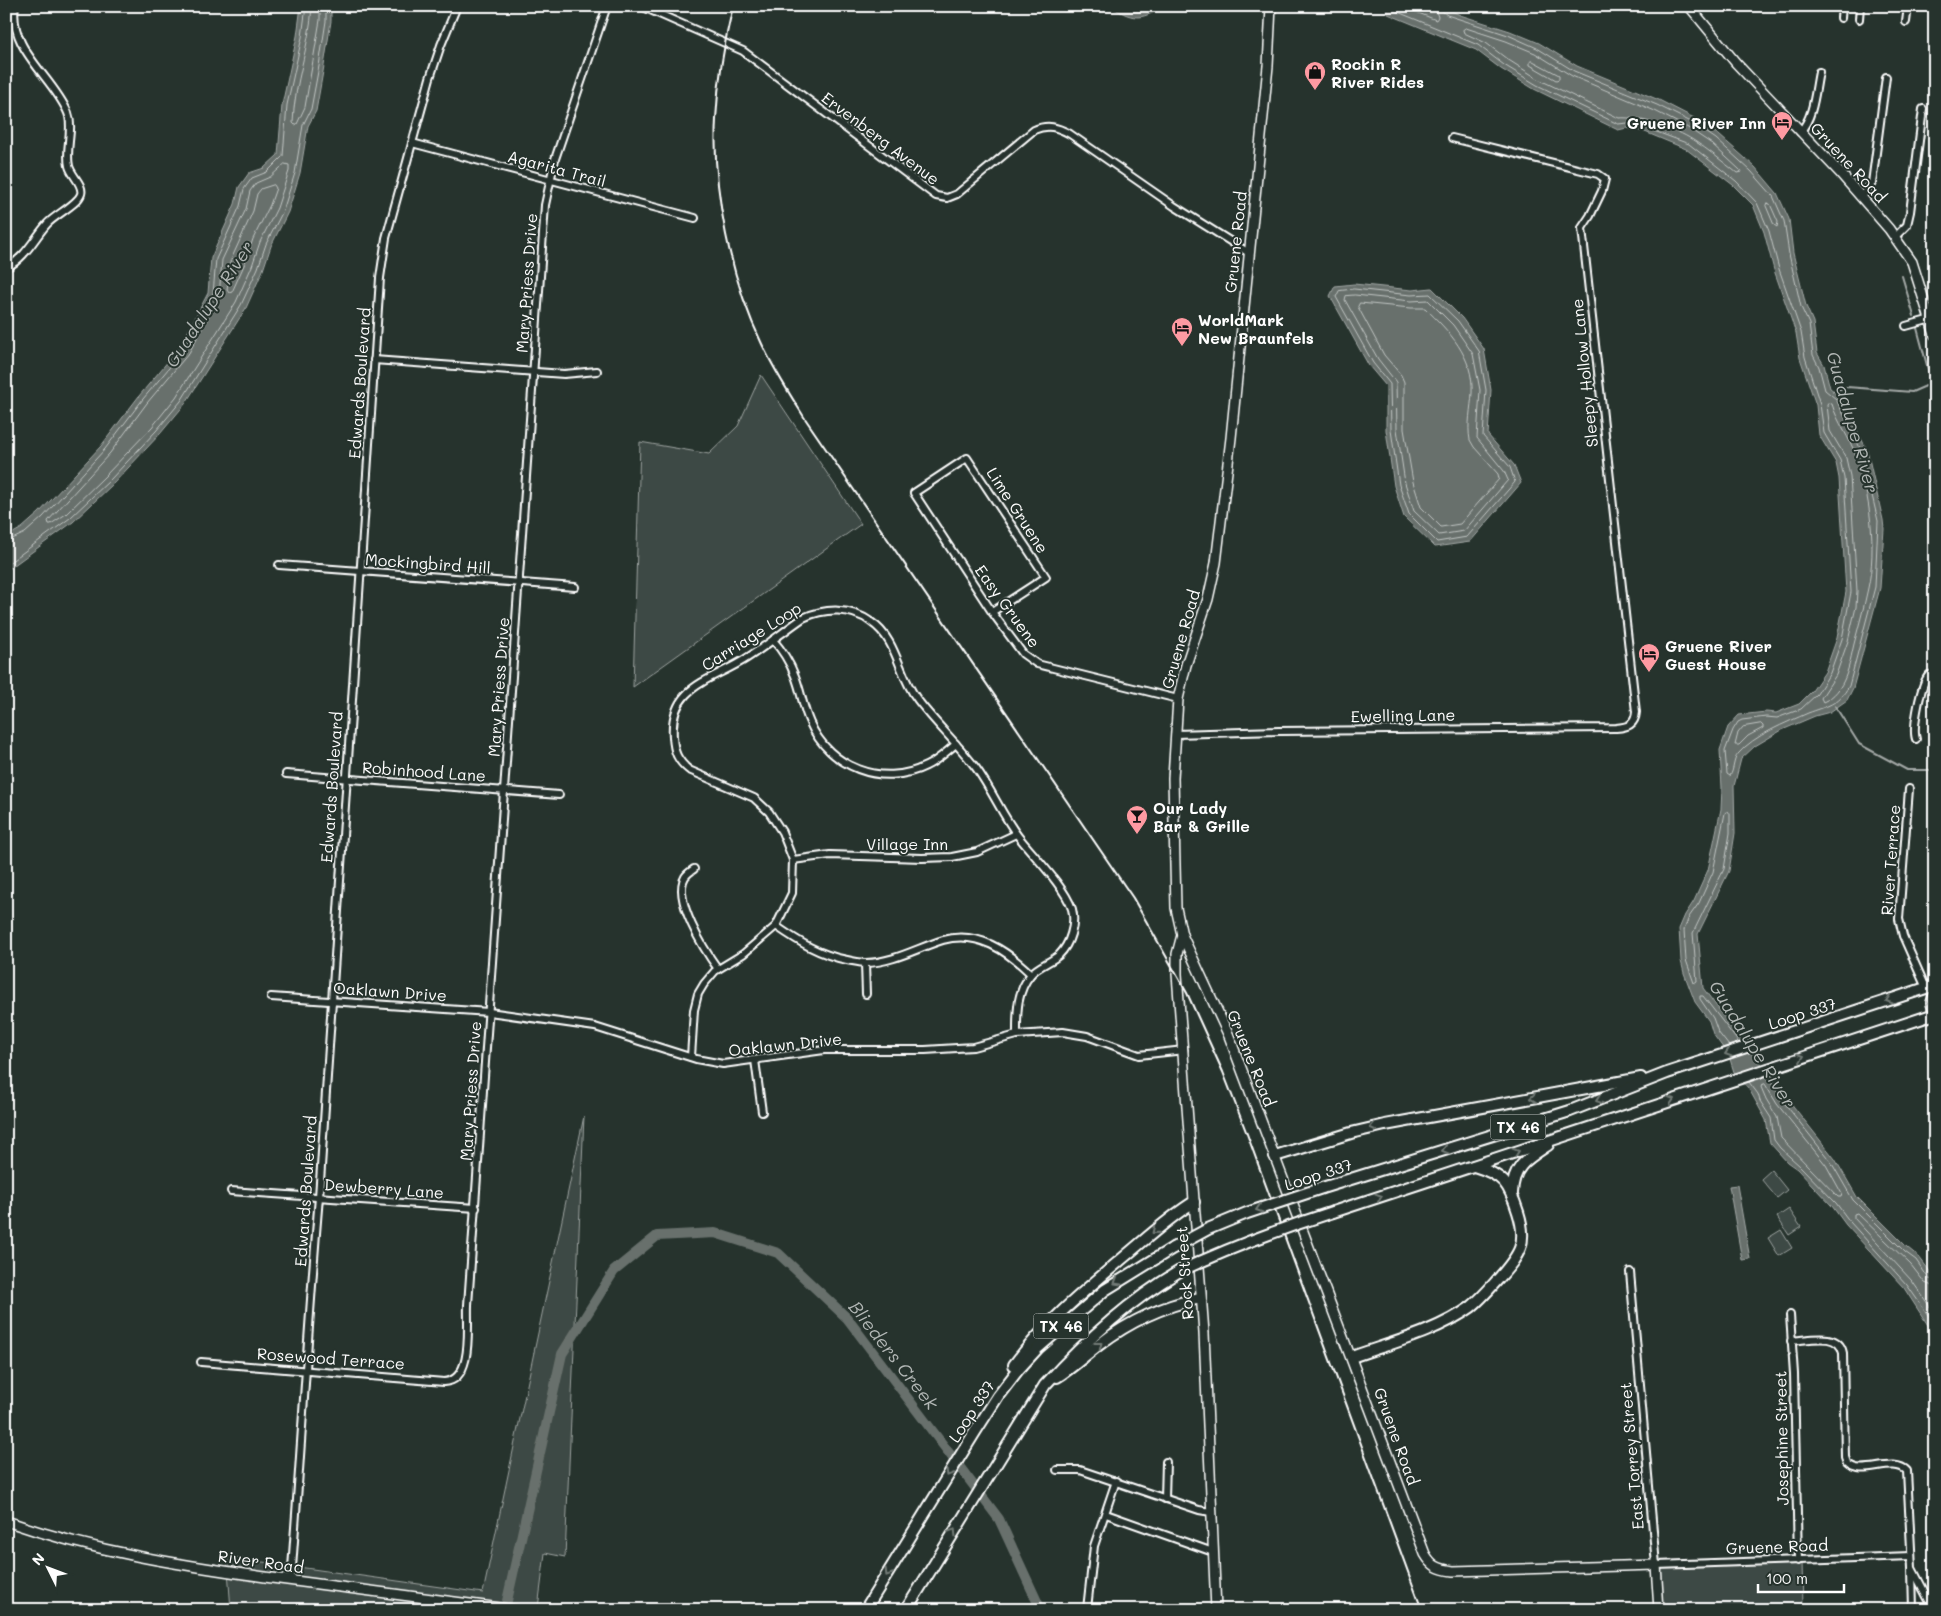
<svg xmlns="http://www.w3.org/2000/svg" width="1941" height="1616" viewBox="0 0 1941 1616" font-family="Mali,sans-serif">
  <rect width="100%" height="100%" fill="#26332d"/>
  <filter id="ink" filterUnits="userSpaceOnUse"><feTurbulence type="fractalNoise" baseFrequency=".02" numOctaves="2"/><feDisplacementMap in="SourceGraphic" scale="10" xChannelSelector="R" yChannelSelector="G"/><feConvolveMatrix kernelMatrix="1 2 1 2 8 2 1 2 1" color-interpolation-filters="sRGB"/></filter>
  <g filter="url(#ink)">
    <g fill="#3e4944" stroke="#9ea4a2">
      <polygon points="761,375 861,524 633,687 640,442 709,454 738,426"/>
      <polygon points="584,1116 565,1557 545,1553 538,1608 552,1610 231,1610 227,1557 483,1593"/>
      <polygon points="1771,1170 1787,1190 1777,1198 1761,1179"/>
      <polygon points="1789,1209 1801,1227 1789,1235 1777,1217"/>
      <polygon points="1781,1230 1792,1248 1779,1256 1768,1238"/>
      <polygon points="1802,1561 1803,1610 1659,1610 1656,1565"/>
    </g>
    <g fill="#67706c" stroke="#a4a9a7">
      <polygon points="301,6 331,6 331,21 324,66 316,111 308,126 300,173 288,212 271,246 263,270 246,308 185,404 160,434 113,484 73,522 6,571 6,537 22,528 39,513 101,446 139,396 180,347 208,293 211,258 235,204 239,187 249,173 264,168 278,155 282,105 297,36"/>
      <path d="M1110,6H1168C1140,18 1138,23 1110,6Z"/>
      <polygon points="1386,6 1442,6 1460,15 1510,31 1539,43 1577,66 1659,100 1694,118 1719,135 1755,167 1777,193 1789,219 1793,253 1806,306 1813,322 1817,353 1824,365 1830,388 1839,395 1867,450 1883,520 1884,529 1880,588 1853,688 1847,700 1830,712 1815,716 1782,730 1755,746 1741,759 1734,786 1735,833 1729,871 1698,934 1703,988 1750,1051 1778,1082 1786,1097 1835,1159 1857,1197 1908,1248 1919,1257 1935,1278 1935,1336 1904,1288 1846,1225 1832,1206 1797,1169 1787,1162 1770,1143 1766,1120 1749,1089 1734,1072 1729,1056 1713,1034 1709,1021 1695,1002 1684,973 1681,961 1679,929 1685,915 1694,901 1708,870 1721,809 1722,788 1720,750 1728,727 1739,715 1766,712 1776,713 1799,704 1812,691 1825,672 1837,638 1846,592 1839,478 1836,463 1819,435 1816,405 1800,358 1796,333 1774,270 1764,232 1753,205 1733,185 1686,149 1645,132 1627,128 1618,130 1534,89 1501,69 1476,50 1388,14"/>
      <polygon points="1354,284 1412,290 1432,288 1462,318 1484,349 1491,390 1488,435 1514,465 1521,483 1470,542 1435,547 1404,517 1394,486 1386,430 1386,386 1369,366 1330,296 1335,286"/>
      <polygon points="1737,1185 1750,1259 1742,1260 1729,1186"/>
    </g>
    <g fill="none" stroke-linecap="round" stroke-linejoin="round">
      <g stroke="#c2c6c4" stroke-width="1">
        <path d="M312,6C310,46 294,83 293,123L295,125L297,124L305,107L320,20V6"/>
        <path d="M1391,6L1393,10L1478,45L1504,65L1537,85L1618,124L1628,123L1646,128L1689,144L1736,181L1757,203L1769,231L1779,269L1801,332L1805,357L1820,404L1824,433L1840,460L1844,478L1851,592L1842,639L1830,673L1817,694L1801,709L1777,718L1766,717L1742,720L1738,722L1733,730L1725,751L1727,774L1730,776C1734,770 1733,760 1738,754C1754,735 1786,723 1808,713C1827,706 1838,705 1849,686L1875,587L1878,521L1862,452L1836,399L1825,390L1819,367L1813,355L1809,324L1801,307L1789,254L1784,221L1773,196L1751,171L1716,139L1691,122L1657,105L1574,71L1537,48L1508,35L1447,15L1442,11L1441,6"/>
        <polyline points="1401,6 1436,20 1438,17 1434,6"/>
        <path d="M1466,28L1506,41L1535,53L1572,76L1655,111L1688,128L1712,144L1740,170L1741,172L1737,173C1723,162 1709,150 1693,140C1676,129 1639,116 1619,118L1540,80L1507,59L1486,43L1464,33L1463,30Z"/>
        <polygon points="1533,61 1559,75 1559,79 1556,80 1530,65 1530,62"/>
        <polygon points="285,164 289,165 289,171 277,208 260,242 252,266 236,302 176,397 152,427 105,476 66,514 51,524 49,524 48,521 110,453 147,403 189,353 219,296 222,260 246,209 250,191 256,183 270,177"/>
        <polygon points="274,185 276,188 270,205 253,239 245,263 232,292 229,293 227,290 230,262 253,211 257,194 261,189"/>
        <polygon points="1767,203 1770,204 1778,222 1777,227 1774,225 1766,206"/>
        <polygon points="1354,289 1411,295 1430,294 1458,321 1479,351 1486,390 1483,436 1510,467 1515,482 1467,537 1437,542 1409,514 1399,485 1391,430 1390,384 1373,363 1336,297 1339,291"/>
        <polygon points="1355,295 1411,301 1428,300 1453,325 1473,354 1480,390 1477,438 1504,471 1508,480 1464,531 1439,535 1414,511 1405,483 1397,429 1396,382 1378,359 1345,300 1346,296"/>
        <path d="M1360,303L1411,308H1425C1449,331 1474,357 1472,393C1471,408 1467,425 1470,440L1474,447L1498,474L1499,479L1460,524L1441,527L1421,507L1413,482L1404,429V382L1401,375L1384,355L1358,307Z"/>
        <path d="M1828,403L1832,404C1837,422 1850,438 1856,456C1870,494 1877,548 1868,588C1864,607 1859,625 1854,644C1849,665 1846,692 1823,702L1821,698L1836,675L1848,641L1856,607L1857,591L1850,476L1846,458L1830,431L1827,405Z"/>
        <polyline points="6,542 25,533 43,517 105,449 143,399 184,350 213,294 216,259 240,206 244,189 252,178 267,172 283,156 287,105 302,37 306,6"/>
        <polyline points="6,565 70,518 110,480 156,431 181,401 241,305 258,268 266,244 283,211 295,173 303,125 311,109 319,66 326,21 326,6"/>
        <polygon points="1761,724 1763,726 1763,728 1748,736 1739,745 1735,745 1738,733 1743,727"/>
        <polygon points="1728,811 1730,814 1730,833 1724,869 1693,933 1697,981 1694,983 1686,960 1684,930 1689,917 1699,903 1713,872 1725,813"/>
        <polyline points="1729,1046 1718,1032 1713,1018 1700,999 1700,996 1703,996 1739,1043"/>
        <polyline points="1766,1076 1773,1084 1782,1100 1831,1162 1853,1200 1905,1252 1916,1260 1929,1279 1935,1280"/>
        <polyline points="1749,1082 1758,1094 1760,1101 1771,1118 1774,1140 1780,1148 1800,1166 1836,1203 1850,1222 1907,1285 1935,1325"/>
        <polygon points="1765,1084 1777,1104 1826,1165 1842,1194 1841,1197 1838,1197 1781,1138 1777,1117 1766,1099 1761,1087 1762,1085"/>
        <polyline points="1935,1287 1925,1283 1911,1265 1857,1213 1854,1214 1854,1218 1912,1281 1935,1314"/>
      </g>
      <g stroke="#a4a9a7" stroke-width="2">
        <polyline points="1902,276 1914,316"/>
        <polyline points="1917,328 1929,373 1930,384"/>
        <polyline points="1833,391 1847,387 1912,392 1935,382"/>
        <polyline points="1835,706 1859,744 1907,770 1935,770"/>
      </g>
      <polyline stroke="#67706c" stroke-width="10" points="507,1601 562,1354 614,1271 657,1236 715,1233 778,1253 847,1318 999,1519 1041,1610"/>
      <g stroke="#fff" stroke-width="10">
        <g id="street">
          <path d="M641,6L743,51L936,196L947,198L957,194L1034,130C1048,124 1057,127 1070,134L1174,206L1249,253"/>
          <polyline points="1841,18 1842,6"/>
          <polyline points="1859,19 1860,6"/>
          <polyline points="1906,22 1908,6"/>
          <path d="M1800,132C1814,117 1815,91 1819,72"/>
          <polyline points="412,143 695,218"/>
          <polyline points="1862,197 1872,183 1886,77"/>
          <polyline points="1895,237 1907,225 1910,212 1923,109"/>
          <path d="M6,268C26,257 33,240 47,224C55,215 78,204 81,194C84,185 71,175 69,166C65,149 74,129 68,113C53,77 8,49 15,6"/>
          <polyline points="1906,326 1935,318"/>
          <polyline points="374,360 564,374 597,371"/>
          <polyline points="279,565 575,587"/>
          <polyline points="992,612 1046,577 967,458 914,493 992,612 1023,654 1037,664 1178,699"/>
          <path d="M773,640C782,650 790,663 795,676C801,691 803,708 810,723C829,767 882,788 926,766C937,761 946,752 956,744"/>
          <path d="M1175,734L1279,731L1616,728C1628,727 1635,725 1636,712L1582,228L1590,216L1602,191L1605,179L1598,174L1452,138"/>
          <path d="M1916,739C1912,728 1921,683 1929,675L1935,674"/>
          <polyline points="286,774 559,795"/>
          <polyline points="1909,789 1899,919 1903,936 1926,988"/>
          <polyline points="793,860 830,855 922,858 952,857 977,852 1016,834"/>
          <path d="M694,869C691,871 687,874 685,877C672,899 705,951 718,969"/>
          <path d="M776,926C799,942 820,955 847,960C853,961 860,963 866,963C894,962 917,948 943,940C978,930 1007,951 1031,974"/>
          <polyline points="865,963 866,994"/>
          <polyline points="271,997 489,1012 595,1027 696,1059 723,1064 824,1050 925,1050 973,1047 1017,1035 1063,1032 1087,1036 1139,1055 1184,1050"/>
          <path d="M691,1057L694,1010L698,994L704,984L715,971L743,954L776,926L792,893L793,860L782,832L769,812L754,798L689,770C677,760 674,752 673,737C669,685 712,681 747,658C766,646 784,631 803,618C825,608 851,607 871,622C898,640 898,675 917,699C935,723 958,744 976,768C992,790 1002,815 1018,836C1033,855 1065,887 1072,909C1076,924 1070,944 1059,955C1051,962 1038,966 1031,974C1016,992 1017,1014 1017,1035"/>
          <polyline points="755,1060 762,1112"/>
          <polyline points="231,1191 476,1208"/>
          <polyline points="1630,1272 1656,1565 1911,1556"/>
          <polyline points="1790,1315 1794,1374 1798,1561"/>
          <path d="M1791,1341C1809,1340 1839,1331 1843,1353L1845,1457L1847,1463C1862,1478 1893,1456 1907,1471L1912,1568L1934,1610"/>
          <path d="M201,1362L444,1382C474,1381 467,1326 468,1305L545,205L555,159L607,6"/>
          <polyline points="1057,1470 1080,1470 1199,1510 1211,1512"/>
          <polyline points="1165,1499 1166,1462"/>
          <polyline points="1106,1514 1213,1552"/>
          <polyline points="1912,1570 1913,1610"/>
          <path d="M291,1581C301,1453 308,1325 319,1197L380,278L386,238L430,78L441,45L457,6"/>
          <polyline points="1087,1609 1094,1546 1116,1481"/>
        </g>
      </g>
      <g stroke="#fff" stroke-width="12">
        <g id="secondary">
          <path d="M1271,6L1268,66L1231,438L1216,563L1208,599L1186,665L1178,699L1173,778L1176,908L1182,935L1229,1036L1425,1554C1432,1566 1438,1569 1453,1571L1656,1565L1659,1610"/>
          <polyline points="1689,6 1736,63 1841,174 1889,229 1912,262 1935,335"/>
          <polyline points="1182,935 1177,954 1177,974 1204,1333 1216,1610"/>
          <path d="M6,1521C95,1552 180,1565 272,1578C353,1589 434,1600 516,1610"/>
        </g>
      </g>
      <g stroke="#fff" stroke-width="14">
        <g id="primary">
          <polyline points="1935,993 1932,1003 1935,1014"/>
          <polyline points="1275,1156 1351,1133 1385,1125 1641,1078"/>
          <polyline points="1322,1188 1570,1111 1667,1073 1935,985"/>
          <path d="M1512,1193C1513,1166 1527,1159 1548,1145"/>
          <polyline points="1333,1212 1935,1014"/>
          <path d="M1352,1357C1391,1343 1436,1332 1471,1307C1482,1298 1491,1287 1500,1277C1520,1254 1528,1243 1518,1212C1509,1184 1504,1175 1474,1166"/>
          <path d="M1014,1365C1045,1323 1084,1291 1123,1258C1146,1239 1168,1218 1194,1202"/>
          <path d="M1057,1377C1072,1368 1085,1355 1100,1344C1130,1321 1163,1306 1200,1298"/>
          <polyline points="865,1610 975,1432 998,1396 1018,1370 1038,1348 1105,1290 1173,1248"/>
          <path d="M906,1610L1045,1385C1085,1341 1128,1302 1178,1272"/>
        </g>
      </g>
      <use href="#street" stroke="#26332d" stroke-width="6"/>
      <use href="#secondary" stroke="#26332d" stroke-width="9"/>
      <use href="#primary" stroke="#26332d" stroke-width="10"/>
      <path stroke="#fff" stroke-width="2" d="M733,6C724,43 718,81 716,119C712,190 731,280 762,344C774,370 789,393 804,417L1133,898L1187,993L1223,1072L1247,1134L1422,1610"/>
      <g stroke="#fff" stroke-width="14" stroke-linecap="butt">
        <g id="primary-bridge">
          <polyline points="1173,1248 1208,1229 1247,1213 1322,1188"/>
          <path d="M1178,1272C1229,1248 1280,1229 1333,1212"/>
        </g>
      </g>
      <use href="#primary-bridge" stroke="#26332d" stroke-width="10"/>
    </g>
    <defs><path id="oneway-chevron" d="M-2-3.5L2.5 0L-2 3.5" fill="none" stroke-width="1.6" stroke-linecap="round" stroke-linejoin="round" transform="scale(1.25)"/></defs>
    <g stroke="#727a76">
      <use href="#oneway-chevron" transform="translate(1889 1000) rotate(161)"/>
      <use href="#oneway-chevron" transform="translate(1728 1053) rotate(162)"/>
      <use href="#oneway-chevron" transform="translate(1801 1057) rotate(-19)"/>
      <use href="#oneway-chevron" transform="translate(1533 1098) rotate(173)"/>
      <use href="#oneway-chevron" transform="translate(1599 1100) rotate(159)"/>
      <use href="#oneway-chevron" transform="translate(1671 1100) rotate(-18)"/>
      <use href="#oneway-chevron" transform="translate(1373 1127) rotate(167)"/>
      <use href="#oneway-chevron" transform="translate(1445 1150) rotate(163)"/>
      <use href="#oneway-chevron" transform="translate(1516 1152) rotate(-19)"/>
      <use href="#oneway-chevron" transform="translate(1379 1197) rotate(-18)"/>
      <use href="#oneway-chevron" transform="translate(1259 1209) rotate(162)"/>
      <use href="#oneway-chevron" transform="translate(1155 1231) rotate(141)"/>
      <use href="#oneway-chevron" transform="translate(1117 1282) rotate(149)"/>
      <use href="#oneway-chevron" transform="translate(1099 1345) rotate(-38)"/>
      <use href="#oneway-chevron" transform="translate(949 1473) rotate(121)"/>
      <use href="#oneway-chevron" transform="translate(953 1532) rotate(-58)"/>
      <use href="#oneway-chevron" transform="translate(888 1573) rotate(122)"/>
    </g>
  </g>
  <defs>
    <g id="shop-pin" transform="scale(1.125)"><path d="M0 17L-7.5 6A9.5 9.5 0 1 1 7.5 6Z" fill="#ff9aa2" stroke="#26332d"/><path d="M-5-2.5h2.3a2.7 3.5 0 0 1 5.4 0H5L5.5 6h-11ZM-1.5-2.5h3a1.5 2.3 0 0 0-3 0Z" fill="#111"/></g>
    <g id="hotel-pin" transform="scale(1.125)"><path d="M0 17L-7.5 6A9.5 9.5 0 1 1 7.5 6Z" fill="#ff9aa2" stroke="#26332d"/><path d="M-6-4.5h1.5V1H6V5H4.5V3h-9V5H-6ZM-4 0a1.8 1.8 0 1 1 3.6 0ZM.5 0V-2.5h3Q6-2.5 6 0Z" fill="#111"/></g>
    <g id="bar-pin" transform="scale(1.125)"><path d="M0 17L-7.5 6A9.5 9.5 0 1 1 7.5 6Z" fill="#ff9aa2" stroke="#26332d"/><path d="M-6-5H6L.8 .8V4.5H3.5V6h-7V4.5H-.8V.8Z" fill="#111"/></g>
  </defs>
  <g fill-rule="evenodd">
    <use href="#shop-pin" x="1315" y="72"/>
    <use href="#hotel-pin" x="1782" y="122"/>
    <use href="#hotel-pin" x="1182" y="328"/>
    <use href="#hotel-pin" x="1649" y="654"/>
    <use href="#bar-pin" x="1137" y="816"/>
  </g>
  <g text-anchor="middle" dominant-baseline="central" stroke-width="4" stroke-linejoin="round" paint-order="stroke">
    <g fill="#26332d" stroke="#bec2c0" stroke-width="1">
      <rect x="1490.5" y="1114.5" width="55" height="25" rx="4"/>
      <rect x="1033.5" y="1313.5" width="55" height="25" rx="4"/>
    </g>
    <g font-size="15" font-weight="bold" fill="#fff">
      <text x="1518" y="1127">TX 46</text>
      <text x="1061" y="1326">TX 46</text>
    </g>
    <g font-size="16" font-weight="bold" fill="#fff" stroke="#26332d" text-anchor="start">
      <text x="1331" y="63">Rockin R<tspan x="1331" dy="18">River Rides</tspan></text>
      <text x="1766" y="122" text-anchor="end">Gruene River Inn</text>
      <text x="1198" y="319">WorldMark<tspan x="1198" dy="18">New Braunfels</tspan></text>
      <text x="1665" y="645">Gruene River<tspan x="1665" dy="18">Guest House</tspan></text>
      <text x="1153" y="807">Our Lady<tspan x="1153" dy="18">Bar &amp; Grille</tspan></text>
    </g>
    <g font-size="16" fill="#fff" stroke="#26332d">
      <text transform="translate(881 138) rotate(37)">Ervenberg Avenue</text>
      <text transform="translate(1849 162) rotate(47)">Gruene Road</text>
      <text transform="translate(557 168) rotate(15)">Agarita Trail</text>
      <text transform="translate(1235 242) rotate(-84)">Gruene Road</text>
      <text transform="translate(526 283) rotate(-86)">Mary Priess Drive</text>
      <text transform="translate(1584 373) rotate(-96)">Sleepy Hollow Lane</text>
      <text transform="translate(359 383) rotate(-86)">Edwards Boulevard</text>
      <text transform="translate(1018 510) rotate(57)">Lime Gruene</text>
      <text transform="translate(428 563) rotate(4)">Mockingbird Hill</text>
      <text transform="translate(1008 606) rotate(54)">Easy Gruene</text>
      <text transform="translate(751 636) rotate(-32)">Carriage Loop</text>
      <text transform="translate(1180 639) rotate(-74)">Gruene Road</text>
      <text transform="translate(498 687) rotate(-86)">Mary Priess Drive</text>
      <text transform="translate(1403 715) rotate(-1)">Ewelling Lane</text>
      <text transform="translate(424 771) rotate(4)">Robinhood Lane</text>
      <text transform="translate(331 787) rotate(-86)">Edwards Boulevard</text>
      <text x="907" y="843">Village Inn</text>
      <text transform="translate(1890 860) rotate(-86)">River Terrace</text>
      <text transform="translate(390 991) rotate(4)">Oaklawn Drive</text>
      <text transform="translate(1802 1013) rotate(-18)">Loop 337</text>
      <text transform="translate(785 1044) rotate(-6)">Oaklawn Drive</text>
      <text transform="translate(1252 1058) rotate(68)">Gruene Road</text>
      <text transform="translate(470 1091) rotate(-86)">Mary Priess Drive</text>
      <text transform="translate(1318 1174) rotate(-18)">Loop 337</text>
      <text transform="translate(384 1188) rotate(4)">Dewberry Lane</text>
      <text transform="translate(305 1191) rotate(-86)">Edwards Boulevard</text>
      <text transform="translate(1184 1273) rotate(-94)">Rock Street</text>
      <text transform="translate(331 1358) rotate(4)">Rosewood Terrace</text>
      <text transform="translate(971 1411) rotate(-57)">Loop 337</text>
      <text transform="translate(1397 1436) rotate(70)">Gruene Road</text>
      <text transform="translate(1781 1438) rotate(-91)">Josephine Street</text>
      <text transform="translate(1631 1456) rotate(-95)">East Torrey Street</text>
      <text transform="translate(1777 1546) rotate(-2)">Gruene Road</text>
      <text transform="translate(261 1561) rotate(8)">River Road</text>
    </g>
    <g font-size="18" font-style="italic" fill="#b3b8b6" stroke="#26332d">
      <text transform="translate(209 304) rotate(-57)">Guadalupe River</text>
      <text transform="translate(1853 422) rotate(74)">Guadalupe River</text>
      <text transform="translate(1753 1044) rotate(58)">Guadalupe River</text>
      <text transform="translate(894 1355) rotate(52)">Blieders Creek</text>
    </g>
  </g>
  <rect width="1941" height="1616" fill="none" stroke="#26332d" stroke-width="25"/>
  <rect x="12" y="12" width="1916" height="1591" fill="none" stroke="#fff" stroke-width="2" filter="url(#ink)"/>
  <g transform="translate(48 1568) rotate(312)" stroke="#26332d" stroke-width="4" paint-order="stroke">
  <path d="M0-4L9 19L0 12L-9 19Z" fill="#ffffff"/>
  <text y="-8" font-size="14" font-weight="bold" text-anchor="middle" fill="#ffffff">N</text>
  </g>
  <path d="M1758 1584v8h86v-8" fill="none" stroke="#ffffff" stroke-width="2.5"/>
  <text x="1766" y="1584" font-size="15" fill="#ffffff" stroke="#26332d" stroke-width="4" paint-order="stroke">100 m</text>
</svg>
